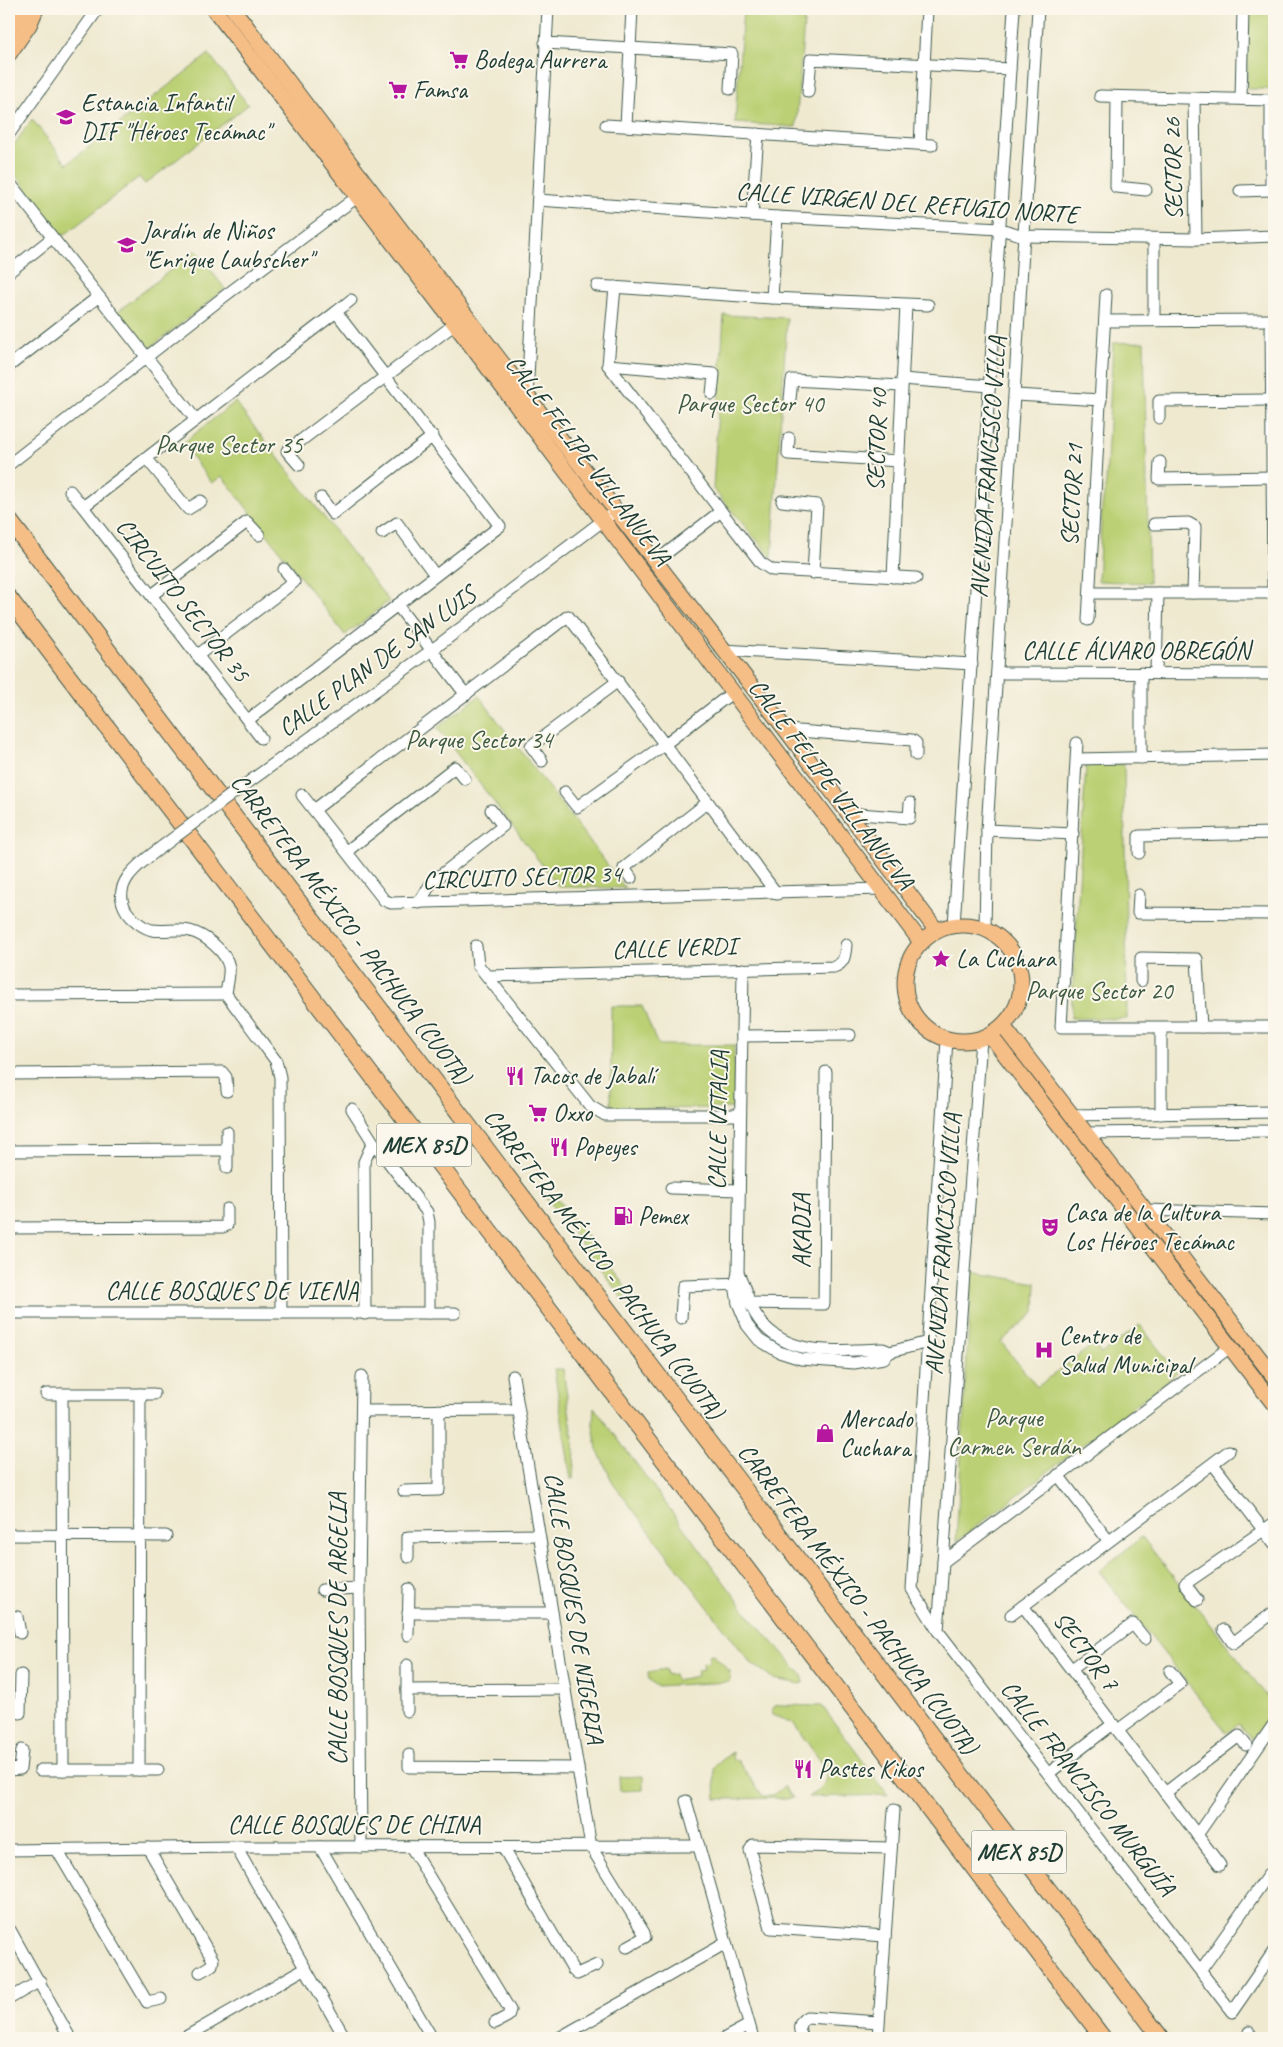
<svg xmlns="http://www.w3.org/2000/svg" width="1283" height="2047" viewBox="0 0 1283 2047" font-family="Caveat,sans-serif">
  <rect width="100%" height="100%" fill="#fbf7ec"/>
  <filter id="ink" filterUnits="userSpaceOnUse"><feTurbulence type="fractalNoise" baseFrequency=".02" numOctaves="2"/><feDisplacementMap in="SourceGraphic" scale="10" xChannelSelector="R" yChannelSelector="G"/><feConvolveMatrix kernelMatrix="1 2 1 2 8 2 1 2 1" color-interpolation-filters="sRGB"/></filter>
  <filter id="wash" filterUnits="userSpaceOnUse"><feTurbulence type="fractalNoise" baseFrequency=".0096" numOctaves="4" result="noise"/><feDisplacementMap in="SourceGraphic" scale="20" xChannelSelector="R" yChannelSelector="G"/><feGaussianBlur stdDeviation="1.12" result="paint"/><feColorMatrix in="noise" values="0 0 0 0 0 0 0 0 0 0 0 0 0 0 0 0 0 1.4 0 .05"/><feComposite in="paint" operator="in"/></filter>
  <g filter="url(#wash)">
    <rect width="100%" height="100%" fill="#efe9d0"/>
    <g fill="#bbd074" stroke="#6d8654">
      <polygon points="743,9 805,9 796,127 735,123"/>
      <polygon points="1248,9 1274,9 1274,89 1247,89"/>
      <polygon points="209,54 248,105 145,184 139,177 63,236 9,166 9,152 32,119 67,164"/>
      <polygon points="196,250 225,289 146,351 116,313"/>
      <polygon points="724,315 787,318 772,558 713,489"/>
      <polygon points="1144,342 1149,583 1098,581 1102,507 1106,482 1113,343"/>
      <polygon points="235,402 389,601 345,635 222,476 212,483 182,444"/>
      <polygon points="479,696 625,888 559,887 437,728"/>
      <polygon points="1124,764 1127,1019 1071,1018 1086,765"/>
      <polygon points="611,1006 642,1006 656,1041 660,1045 734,1045 734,1108 611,1109"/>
      <polygon points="546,1198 558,1199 633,1297 622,1298"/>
      <polygon points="972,1272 1036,1283 1035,1312 1001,1342 1037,1387 1094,1344 1101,1354 1140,1325 1177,1373 956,1542"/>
      <polygon points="554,1369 563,1369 575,1451 573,1479 571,1479"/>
      <polygon points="594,1407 750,1617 802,1675 804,1682 800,1684 774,1679 750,1662 614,1485 597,1449 593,1424"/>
      <polygon points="1142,1537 1274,1705 1274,1708 1252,1740 1239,1723 1227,1733 1099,1571"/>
      <polygon points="712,1654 730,1671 729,1682 656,1686 649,1680 648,1672 666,1669 667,1675 674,1674 676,1680 698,1676 697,1670 703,1669 702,1663 709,1662 709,1655"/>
      <path d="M782,1705L822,1706L888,1795L808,1797C818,1790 830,1783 827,1770L793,1723L772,1715V1710L775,1706Z"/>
      <polygon points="732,1752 733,1760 737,1760 763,1796 772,1796 784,1786 793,1798 716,1799 714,1767"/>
      <polygon points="643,1776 643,1790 620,1791 619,1777"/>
    </g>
  </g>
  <g filter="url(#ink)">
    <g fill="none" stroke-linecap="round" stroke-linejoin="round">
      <g stroke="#3e574b" stroke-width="13">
        <g id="minor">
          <polyline points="545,43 732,54 730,89"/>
          <polyline points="808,92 811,59 1010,69"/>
          <polyline points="1100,96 1271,100 1271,190 1240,191"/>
          <polyline points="1117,97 1116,187 1146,190"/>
          <polyline points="1194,98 1196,239"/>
          <polyline points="1241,99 1243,9"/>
          <polyline points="606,125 932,145"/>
          <polyline points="626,126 632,9"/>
          <polyline points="9,134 98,9"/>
          <polyline points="920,144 927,9"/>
          <polyline points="9,182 196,420"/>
          <polyline points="538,200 777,217 1000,229 1024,236 1196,239 1274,236"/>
          <polyline points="752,215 758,134"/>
          <polyline points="1154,239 1154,320"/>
          <polyline points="9,272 52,238"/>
          <polyline points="597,286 772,298 928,305"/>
          <polyline points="615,287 608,365 761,563 772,570 916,578"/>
          <polyline points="772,298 777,217"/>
          <polyline points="336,312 351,300"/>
          <polyline points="1271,320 1273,593"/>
          <polyline points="1106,321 1274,320"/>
          <polyline points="608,365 714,374 712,394"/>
          <polyline points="9,366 98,297"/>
          <polyline points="902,379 990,386"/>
          <polyline points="1016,395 1101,400"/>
          <polyline points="527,396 548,9"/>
          <polyline points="790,399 792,380 901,386"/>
          <polyline points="1159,418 1159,401 1272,400"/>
          <polyline points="789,438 788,454 899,461"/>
          <polyline points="147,459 188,509 201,501"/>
          <polyline points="1160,462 1159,479 1273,477"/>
          <polyline points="11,463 226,295 357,197"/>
          <polyline points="299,465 287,451 455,324"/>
          <polyline points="70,491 83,507"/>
          <polyline points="321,498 333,514 433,436"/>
          <polyline points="782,501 817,505 813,573"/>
          <polyline points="1154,524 1188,523 1195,527 1193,593"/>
          <polyline points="382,533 397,523 435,575"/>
          <polyline points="655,562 721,511"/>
          <polyline points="893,577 906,305"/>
          <polyline points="1090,593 1274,593"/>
          <polyline points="152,595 247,522 259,535"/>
          <polyline points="397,605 466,695"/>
          <polyline points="1088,620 1106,295"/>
          <polyline points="723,650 972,664"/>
          <polyline points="198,655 294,582 284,569"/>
          <polyline points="997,673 1274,674"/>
          <polyline points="1156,673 1158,593"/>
          <polyline points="248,720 500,526 336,312 83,507 261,738"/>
          <polyline points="786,730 912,740 916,743 916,755"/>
          <polyline points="1077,743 1061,1027 1274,1027"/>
          <polyline points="1141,758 1141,673"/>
          <polyline points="1077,759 1274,755"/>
          <polyline points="542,761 531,746 618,681"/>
          <polyline points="239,789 432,650 609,516"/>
          <polyline points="565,792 577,807 665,744 733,692"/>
          <polyline points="302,795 384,900 391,903 881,889"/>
          <polyline points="314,810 568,616 777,894"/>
          <polyline points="847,813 909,818 910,803"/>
          <polyline points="987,830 1073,834"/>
          <path d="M163,846C143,861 108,883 127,912C132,919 143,928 152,930C164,932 178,928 190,931C205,935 226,951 229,967C230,975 227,985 226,994L276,1061L280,1077L281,1313"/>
          <polyline points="347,851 455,767 465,779"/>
          <polyline points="1139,853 1139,836 1274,833"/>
          <polyline points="631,878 624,868 708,802"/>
          <polyline points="1139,895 1138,913 1274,914"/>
          <polyline points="419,903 432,882 503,826 491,810"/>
          <polyline points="954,925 1014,9"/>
          <polyline points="985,928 987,830 1038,9"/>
          <polyline points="476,946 478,965 590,1106 605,1115 740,1115"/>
          <polyline points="743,969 738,1273 735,1285 738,1303 747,1325 759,1340 779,1352 801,1359 854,1363 884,1358 890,1352 928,1342"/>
          <path d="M488,976L834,967C845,963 845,955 846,945"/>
          <polyline points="1141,981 1141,958 1197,959 1201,1027"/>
          <polyline points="9,995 226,994"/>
          <polyline points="1161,1028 1161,1114"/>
          <polyline points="742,1036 850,1035"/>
          <polyline points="947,1039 912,1589 938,1631 1232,2012 1274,1951"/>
          <polyline points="9,1074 222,1072 226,1077 227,1091"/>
          <polyline points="352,1109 373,1142 427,1212 429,1222 429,1313"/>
          <polyline points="1071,1115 1274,1112"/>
          <polyline points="1085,1133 1274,1131"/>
          <polyline points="9,1151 227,1150"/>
          <polyline points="227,1168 227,1132"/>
          <polyline points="671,1188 739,1190"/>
          <polyline points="1144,1210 1274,1214"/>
          <polyline points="9,1228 223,1227 227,1225 227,1209"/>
          <path d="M738,1273C745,1286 748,1302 756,1315C783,1359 838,1350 883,1349L890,1352"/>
          <polyline points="738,1303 824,1304 826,1072"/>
          <polyline points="9,1313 455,1313"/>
          <polyline points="365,1314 364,1162 373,1142"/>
          <polyline points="681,1318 683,1286 743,1284"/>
          <polyline points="513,1376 591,1847 644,1933 645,1937 627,1947"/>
          <polyline points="46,1394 154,1394"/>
          <polyline points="62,1394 63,1770"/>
          <polyline points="362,1411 518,1410"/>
          <polyline points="1213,1464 1274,1544"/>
          <polyline points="1058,1475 1108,1540"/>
          <polyline points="404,1491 439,1490 439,1410"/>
          <polyline points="9,1535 166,1536"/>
          <polyline points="408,1557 408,1537 539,1535"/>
          <polyline points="943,1562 1230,1347"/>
          <polyline points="322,1590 359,1588"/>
          <polyline points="1197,1600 1185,1584 1274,1523"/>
          <polyline points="1023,1606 1220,1865"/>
          <polyline points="408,1613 552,1613"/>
          <polyline points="1011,1615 1229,1451"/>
          <polyline points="9,1616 17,1617 20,1633"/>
          <polyline points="1224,1630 1233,1643 1274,1612"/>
          <polyline points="938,1631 981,1039"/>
          <polyline points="408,1635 409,1589"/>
          <polyline points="1072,1669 1133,1624 1145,1639"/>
          <polyline points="407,1690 565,1689"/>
          <polyline points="407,1711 407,1665"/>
          <polyline points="20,1713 21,1675"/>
          <polyline points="1118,1730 1180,1684 1170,1671"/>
          <polyline points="409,1755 409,1767 578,1768"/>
          <polyline points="9,1770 20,1769 22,1750"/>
          <polyline points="40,1770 158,1770"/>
          <polyline points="139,1770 140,1394"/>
          <polyline points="1049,1773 1113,1724"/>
          <polyline points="1165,1793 1239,1736 1246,1745"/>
          <polyline points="686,1801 753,2038"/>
          <polyline points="1197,1835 1274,1724"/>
          <polyline points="236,1847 345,2038"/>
          <polyline points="320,1847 432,2038"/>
          <polyline points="361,1847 359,1588 362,1376"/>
          <polyline points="411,1847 510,2010 508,2016 495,2023"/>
          <polyline points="503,1847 573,1970 577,1974 597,1965"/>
          <polyline points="148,1848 213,1960 212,1965 200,1972"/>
          <polyline points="9,1850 236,1847 699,1846"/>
          <polyline points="57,1850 147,2002 161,1999"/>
          <polyline points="9,1928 70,2038"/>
          <polyline points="885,1936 771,1928 750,1850 753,1845 891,1848"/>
          <polyline points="1201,1970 1274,1867"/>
          <polyline points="9,1999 40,1981"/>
          <polyline points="1249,2032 1253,2038"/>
          <polyline points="184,2038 304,1969"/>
          <polyline points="559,2038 726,1943"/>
          <polyline points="725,2038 749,2025"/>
          <path d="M802,2038C799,2029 797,2023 807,2017L879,2022"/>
          <polyline points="878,2038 894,1810"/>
        </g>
      </g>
      <g stroke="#3e574b" stroke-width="17">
        <g id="major">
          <polyline points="214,9 455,324 921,942"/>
          <polyline points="233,9 527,396 786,730 937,931"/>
          <polyline points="9,28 23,9"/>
          <polyline points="9,54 29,25 36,9"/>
          <circle cx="963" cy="983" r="58"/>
          <polyline points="1003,1026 1274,1377"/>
          <polyline points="990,1035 1274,1404"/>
        </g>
      </g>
      <g stroke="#3e574b" stroke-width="18">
        <g id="highway">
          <polyline points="9,520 1161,2038"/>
          <polyline points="9,598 1103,2038"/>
        </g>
      </g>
      <use href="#minor" stroke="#fff" stroke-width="11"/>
      <use href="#major" stroke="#f6be87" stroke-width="15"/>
      <use href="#highway" stroke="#f6be87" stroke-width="16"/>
      <g stroke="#3e574b" stroke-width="13" stroke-linecap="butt">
        <polyline id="minor-bridge" points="163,846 239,789"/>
      </g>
      <use href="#minor-bridge" stroke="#fff" stroke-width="11"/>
    </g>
  </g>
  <defs>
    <g id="supermarket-bare" transform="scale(1.5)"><path d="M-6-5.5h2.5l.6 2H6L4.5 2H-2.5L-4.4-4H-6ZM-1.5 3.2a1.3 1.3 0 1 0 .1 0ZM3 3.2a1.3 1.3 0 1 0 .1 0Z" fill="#b5179e" stroke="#fbf7ec" stroke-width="2.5" paint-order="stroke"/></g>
    <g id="school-bare" transform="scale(1.5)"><path d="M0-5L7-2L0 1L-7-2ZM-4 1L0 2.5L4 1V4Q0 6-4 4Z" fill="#b5179e" stroke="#fbf7ec" stroke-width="2.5" paint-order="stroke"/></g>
    <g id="sight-bare" transform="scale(1.5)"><path d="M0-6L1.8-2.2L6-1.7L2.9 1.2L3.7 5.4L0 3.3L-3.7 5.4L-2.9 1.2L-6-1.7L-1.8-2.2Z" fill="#b5179e" stroke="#fbf7ec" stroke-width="2.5" paint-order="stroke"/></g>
    <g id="restaurant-bare" transform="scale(1.5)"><path d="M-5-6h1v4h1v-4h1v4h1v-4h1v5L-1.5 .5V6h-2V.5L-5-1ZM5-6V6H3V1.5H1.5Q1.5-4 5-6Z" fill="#b5179e" stroke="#fbf7ec" stroke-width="2.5" paint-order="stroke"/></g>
    <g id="fuel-bare" transform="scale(1.5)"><path d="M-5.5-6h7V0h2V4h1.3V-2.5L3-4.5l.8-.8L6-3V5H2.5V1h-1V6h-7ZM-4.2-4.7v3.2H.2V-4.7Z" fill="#b5179e" stroke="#fbf7ec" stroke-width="2.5" paint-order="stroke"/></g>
    <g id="theatre-bare" transform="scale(1.5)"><path d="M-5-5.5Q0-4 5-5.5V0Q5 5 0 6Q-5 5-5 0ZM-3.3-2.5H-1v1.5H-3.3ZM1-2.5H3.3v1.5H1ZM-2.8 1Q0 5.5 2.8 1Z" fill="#b5179e" stroke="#fbf7ec" stroke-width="2.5" paint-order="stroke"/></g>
    <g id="hospital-bare" transform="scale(1.5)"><path d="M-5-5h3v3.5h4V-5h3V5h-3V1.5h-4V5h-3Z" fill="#b5179e" stroke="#fbf7ec" stroke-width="2.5" paint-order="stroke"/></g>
    <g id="shop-bare" transform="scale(1.5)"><path d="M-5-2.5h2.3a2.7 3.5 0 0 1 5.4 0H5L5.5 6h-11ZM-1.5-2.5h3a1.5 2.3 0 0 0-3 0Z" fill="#b5179e" stroke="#fbf7ec" stroke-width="2.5" paint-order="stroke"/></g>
  </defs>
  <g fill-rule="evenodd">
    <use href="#supermarket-bare" x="459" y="60"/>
    <use href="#supermarket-bare" x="398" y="90"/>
    <use href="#school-bare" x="66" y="117"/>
    <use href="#school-bare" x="127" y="245"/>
    <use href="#sight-bare" x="941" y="959"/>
    <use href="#restaurant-bare" x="515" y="1076"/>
    <use href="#supermarket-bare" x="538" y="1113"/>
    <use href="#restaurant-bare" x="559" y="1147"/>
    <use href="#fuel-bare" x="623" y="1216"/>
    <use href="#theatre-bare" x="1050" y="1227"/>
    <use href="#hospital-bare" x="1044" y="1350"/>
    <use href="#shop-bare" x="825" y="1433"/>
    <use href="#restaurant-bare" x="803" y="1769"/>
  </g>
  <g text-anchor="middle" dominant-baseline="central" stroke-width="4" stroke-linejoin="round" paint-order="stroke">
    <g fill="#fbf7ec" stroke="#61756b" stroke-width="1">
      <rect x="376.5" y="1123.5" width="95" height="43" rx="4"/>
      <rect x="971.5" y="1830.5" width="95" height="43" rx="4"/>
    </g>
    <g font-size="24" font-weight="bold" fill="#1f3d34">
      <text x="424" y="1145">MEX 85D</text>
      <text x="1019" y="1852">MEX 85D</text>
    </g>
    <g font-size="25" fill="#1f3d34" stroke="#fbf7ec" text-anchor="start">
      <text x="474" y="60">Bodega Aurrera</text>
      <text x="413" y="90">Famsa</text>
      <text x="81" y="103">Estancia Infantil<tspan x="81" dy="29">DIF "Héroes Tecámac"</tspan></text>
      <text x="142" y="231">Jardín de Niños<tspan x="142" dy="29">"Enrique Laubscher"</tspan></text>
      <text x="956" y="959">La Cuchara</text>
      <text x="530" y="1076">Tacos de Jabalí</text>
      <text x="553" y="1113">Oxxo</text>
      <text x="574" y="1147">Popeyes</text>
      <text x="1065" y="1213">Casa de la Cultura<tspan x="1065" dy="29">Los Héroes Tecámac</tspan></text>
      <text x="638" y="1216">Pemex</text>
      <text x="1059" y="1336">Centro de<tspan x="1059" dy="29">Salud Municipal</tspan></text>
      <text x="840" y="1419">Mercado<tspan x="840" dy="29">Cuchara</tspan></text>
      <text x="818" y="1769">Pastes Kikos</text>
    </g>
    <g font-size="25" fill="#1f3d34" stroke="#fbf7ec">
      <text transform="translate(1173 169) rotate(-91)">SECTOR 26</text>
      <text transform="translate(907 203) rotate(4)">CALLE VIRGEN DEL REFUGIO NORTE</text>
      <text transform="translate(877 440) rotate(-88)">SECTOR 40</text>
      <text transform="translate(588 460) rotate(53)">CALLE FELIPE VILLANUEVA</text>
      <text transform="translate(988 467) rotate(-86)">AVENIDA FRANCISCO VILLA</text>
      <text transform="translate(1072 495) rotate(-87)">SECTOR 21</text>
      <text transform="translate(183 600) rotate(52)">CIRCUITO SECTOR 35</text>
      <text x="1136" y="651">CALLE ÁLVARO OBREGÓN</text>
      <text transform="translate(377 661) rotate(-36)">CALLE PLAN DE SAN LUIS</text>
      <text transform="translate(831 784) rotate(53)">CALLE FELIPE VILLANUEVA</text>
      <text transform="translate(522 877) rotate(-2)">CIRCUITO SECTOR 34</text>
      <text transform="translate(351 929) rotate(53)">CARRETERA MÉXICO - PACHUCA (CUOTA)</text>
      <text transform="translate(674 948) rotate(-2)">CALLE VERDI</text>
      <text transform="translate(718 1120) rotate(-89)">CALLE VITALIA</text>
      <text transform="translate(802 1231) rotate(-90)">AKADIA</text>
      <text transform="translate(943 1244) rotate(-86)">AVENIDA FRANCISCO VILLA</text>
      <text transform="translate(604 1264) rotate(53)">CARRETERA MÉXICO - PACHUCA (CUOTA)</text>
      <text x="232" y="1291">CALLE BOSQUES DE VIENA</text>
      <text transform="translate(858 1599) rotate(53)">CARRETERA MÉXICO - PACHUCA (CUOTA)</text>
      <text transform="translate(574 1608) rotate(81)">CALLE BOSQUES DE NIGERIA</text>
      <text transform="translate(338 1629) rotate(-90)">CALLE BOSQUES DE ARGELIA</text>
      <text transform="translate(1086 1651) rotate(53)">SECTOR 7</text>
      <text transform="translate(1088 1788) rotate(52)">CALLE FRANCISCO MURGUÍA</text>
      <text x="354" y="1825">CALLE BOSQUES DE CHINA</text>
    </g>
    <g font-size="25" fill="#3e5a41" stroke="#fbf7ec">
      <text x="750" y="404">Parque Sector 40</text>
      <text x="229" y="445">Parque Sector 35</text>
      <text x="479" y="740">Parque Sector 34</text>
      <text x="1099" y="991">Parque Sector 20</text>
      <text x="1014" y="1418">Parque<tspan x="1014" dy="29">Carmen Serdán</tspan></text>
    </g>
  </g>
  <rect width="1283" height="2047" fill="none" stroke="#fbf7ec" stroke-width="30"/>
</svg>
